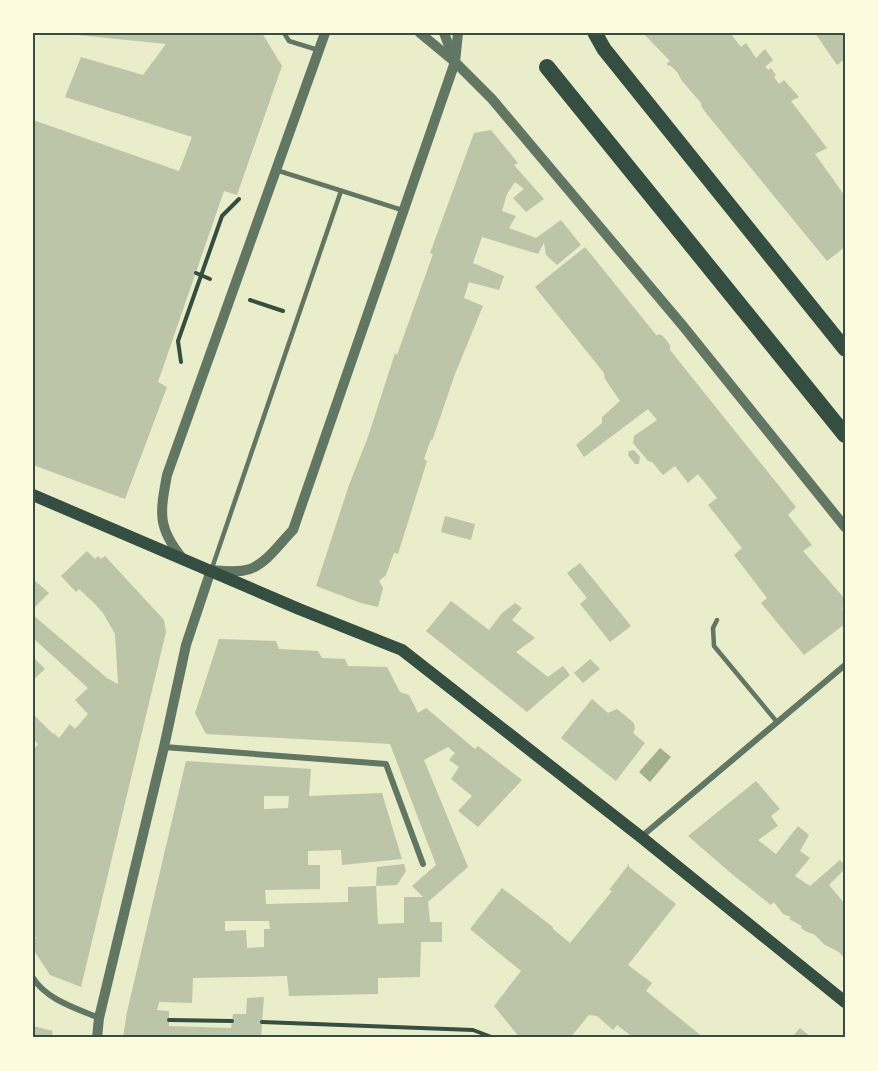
<svg xmlns="http://www.w3.org/2000/svg" width="878" height="1071" viewBox="0 0 878 1071" font-family="Quicksand,sans-serif">
  <rect width="100%" height="100%" fill="#e9edc9"/>
  <polygon fill="#a3b18a" points="660,748 671,757 650,782 639,772"/>
  <g fill="#bcc5a7" fill-rule="evenodd">
    <polygon points="78,33 262,33 282,66 237,195 224,191 158,382 167,387 125,499 33,465 33,120 179,171 192,137 65,97 81,57 143,75 166,44 78,35"/>
    <polygon points="643,33 730,33 741,47 746,43 756,58 765,49 773,60 765,67 769,70 771,68 776,75 774,77 779,84 784,80 799,97 791,101 827,148 815,154 845,196 845,247 827,261 706,113 701,106 702,104 682,81 677,72 671,66 667,65 667,63 670,61"/>
    <polygon points="815,33 845,33 845,59 837,65"/>
    <polygon points="491,130 518,163 514,165 544,199 526,212 513,198 524,189 515,182 507,194 502,211 516,216 509,228 536,238 561,220 581,245 557,265 546,255 544,243 538,254 482,237 473,263 504,276 499,290 469,282 464,298 483,306 455,374 432,441 431,439 424,459 427,461 398,554 394,553 386,575 379,581 383,588 378,607 361,603 316,586 349,485 368,437 395,353 397,355 433,254 430,253 474,133"/>
    <polygon points="585,247 657,336 658,334 663,336 670,345 670,350 796,507 788,515 812,545 803,551 845,599 845,606 842,608 845,612 845,624 804,655 761,603 767,598 734,555 742,548 708,505 717,498 698,474 688,483 675,466 663,475 652,462 648,461 633,443 634,436 657,420 648,409 584,457 576,445 602,423 602,417 620,401 605,379 604,373 535,287"/>
    <polygon points="634,450 640,457 639,464 635,464 628,455 629,451"/>
    <polygon points="445,516 475,524 471,540 441,532"/>
    <polygon points="87,551 95,559 98,556 101,559 105,556 164,620 166,632 81,987 50,975 33,949 33,941 36,938 33,933 33,750 38,744 33,739 33,714 53,734 54,733 59,738 70,724 75,729 88,714 75,700 88,688 33,638 33,615 107,678 118,684 115,634 103,613 94,603 79,589 76,592 61,576"/>
    <polygon points="580,563 631,626 610,642 580,604 587,598 567,573"/>
    <polygon points="33,579 49,593 33,609"/>
    <polygon points="451,601 489,630 502,613 515,603 522,608 512,620 535,638 516,652 548,677 563,666 570,675 527,712 426,631"/>
    <path d="M219,639L276,641L279,649L318,651L322,658L345,659L348,666L387,667L400,692L409,695L418,713L426,708L475,749L478,746L522,780L478,827L458,811L472,796L451,779L459,767L449,760L455,753L448,747L424,760L468,867L428,902L430,922H442V942H421L420,977L378,978V994L289,996L287,976L193,978L192,1003L159,1002L157,1010L169,1011V1026L231,1028L233,1014H246L247,998L264,997L261,1038H123L127,1012L186,761L311,769L309,796L382,793L402,859L342,865L341,850L308,851V865H320V889L265,890L266,904L348,902V887L376,886L378,924L404,923V897H423L412,886L436,865L390,744L206,734L195,713ZM264,796H289L288,808L264,809ZM225,921H269L270,929H264V947L247,948L246,930L225,931Z"/>
    <polygon points="33,657 45,669 33,680"/>
    <polygon points="590,659 600,669 583,683 574,673"/>
    <polygon points="592,699 608,713 617,709 634,723 635,729 633,733 645,743 616,781 561,738"/>
    <polygon points="756,781 780,809 771,816 778,826 758,840 776,854 798,826 809,835 800,851 810,858 795,876 810,886 840,860 845,865 845,869 829,885 845,904 845,959 839,952 825,945 815,935 805,931 801,928 802,926 789,919 791,917 783,914 774,902 771,905 732,874 688,836"/>
    <polygon points="404,864 406,871 397,885 376,886 377,867"/>
    <polygon points="629,864 629,867 676,904 628,965 652,983 646,991 704,1038 634,1038 617,1025 613,1030 597,1016 589,1015 570,1038 520,1038 494,1006 521,971 470,929 502,888 553,927 553,929 570,943 612,891 609,890"/>
    <polygon points="33,1026 53,1031 51,1038 33,1038"/>
    <polygon points="800,1028 812,1038 791,1038"/>
  </g>
  <g fill="none" stroke-linecap="round" stroke-linejoin="round">
    <g stroke="#344e41" stroke-width="4">
      <polyline points="196,273 210,279"/>
      <polyline points="250,300 283,311"/>
      <polyline points="181,362 178,341 222,216 239,199"/>
      <polyline points="169,1020 232,1021"/>
      <polyline points="262,1022 473,1030 494,1038"/>
    </g>
    <g stroke="#617663" stroke-width="4.5">
      <polyline points="284,33 289,41 318,50"/>
      <polyline points="276,170 402,210"/>
      <polyline points="212,568 341,191"/>
      <polyline points="717,620 713,628 714,646 777,722"/>
    </g>
    <g stroke="#617663" stroke-width="6">
      <polyline points="164,747 386,764 423,864"/>
      <polyline points="641,837 845,665"/>
      <path d="M33,978C47,1000 76,1008 99,1018"/>
    </g>
    <g stroke="#617663" stroke-width="10">
      <polyline points="420,33 455,62 492,99 683,326 845,527"/>
      <polyline points="444,33 454,59"/>
      <path d="M183,559C157,528 160,513 167,475L325,33"/>
      <path d="M97,1038L99,1018L164,747L186,645L211,570C224,571 238,573 250,569C267,563 281,542 293,530L455,62L458,33"/>
    </g>
    <polyline stroke="#344e41" stroke-width="12" points="33,495 299,609 402,650 641,837 845,1002"/>
    <polyline stroke="#344e41" stroke-width="15" points="595,33 604,49 845,349"/>
    <polyline stroke="#344e41" stroke-width="16" points="547,67 845,435"/>
  </g>
  <rect width="878" height="1071" fill="none" stroke="#fefae0" stroke-width="69"/>
  <rect x="34" y="34" width="810" height="1002" fill="none" stroke="#344e41" stroke-width="2"/>
</svg>
